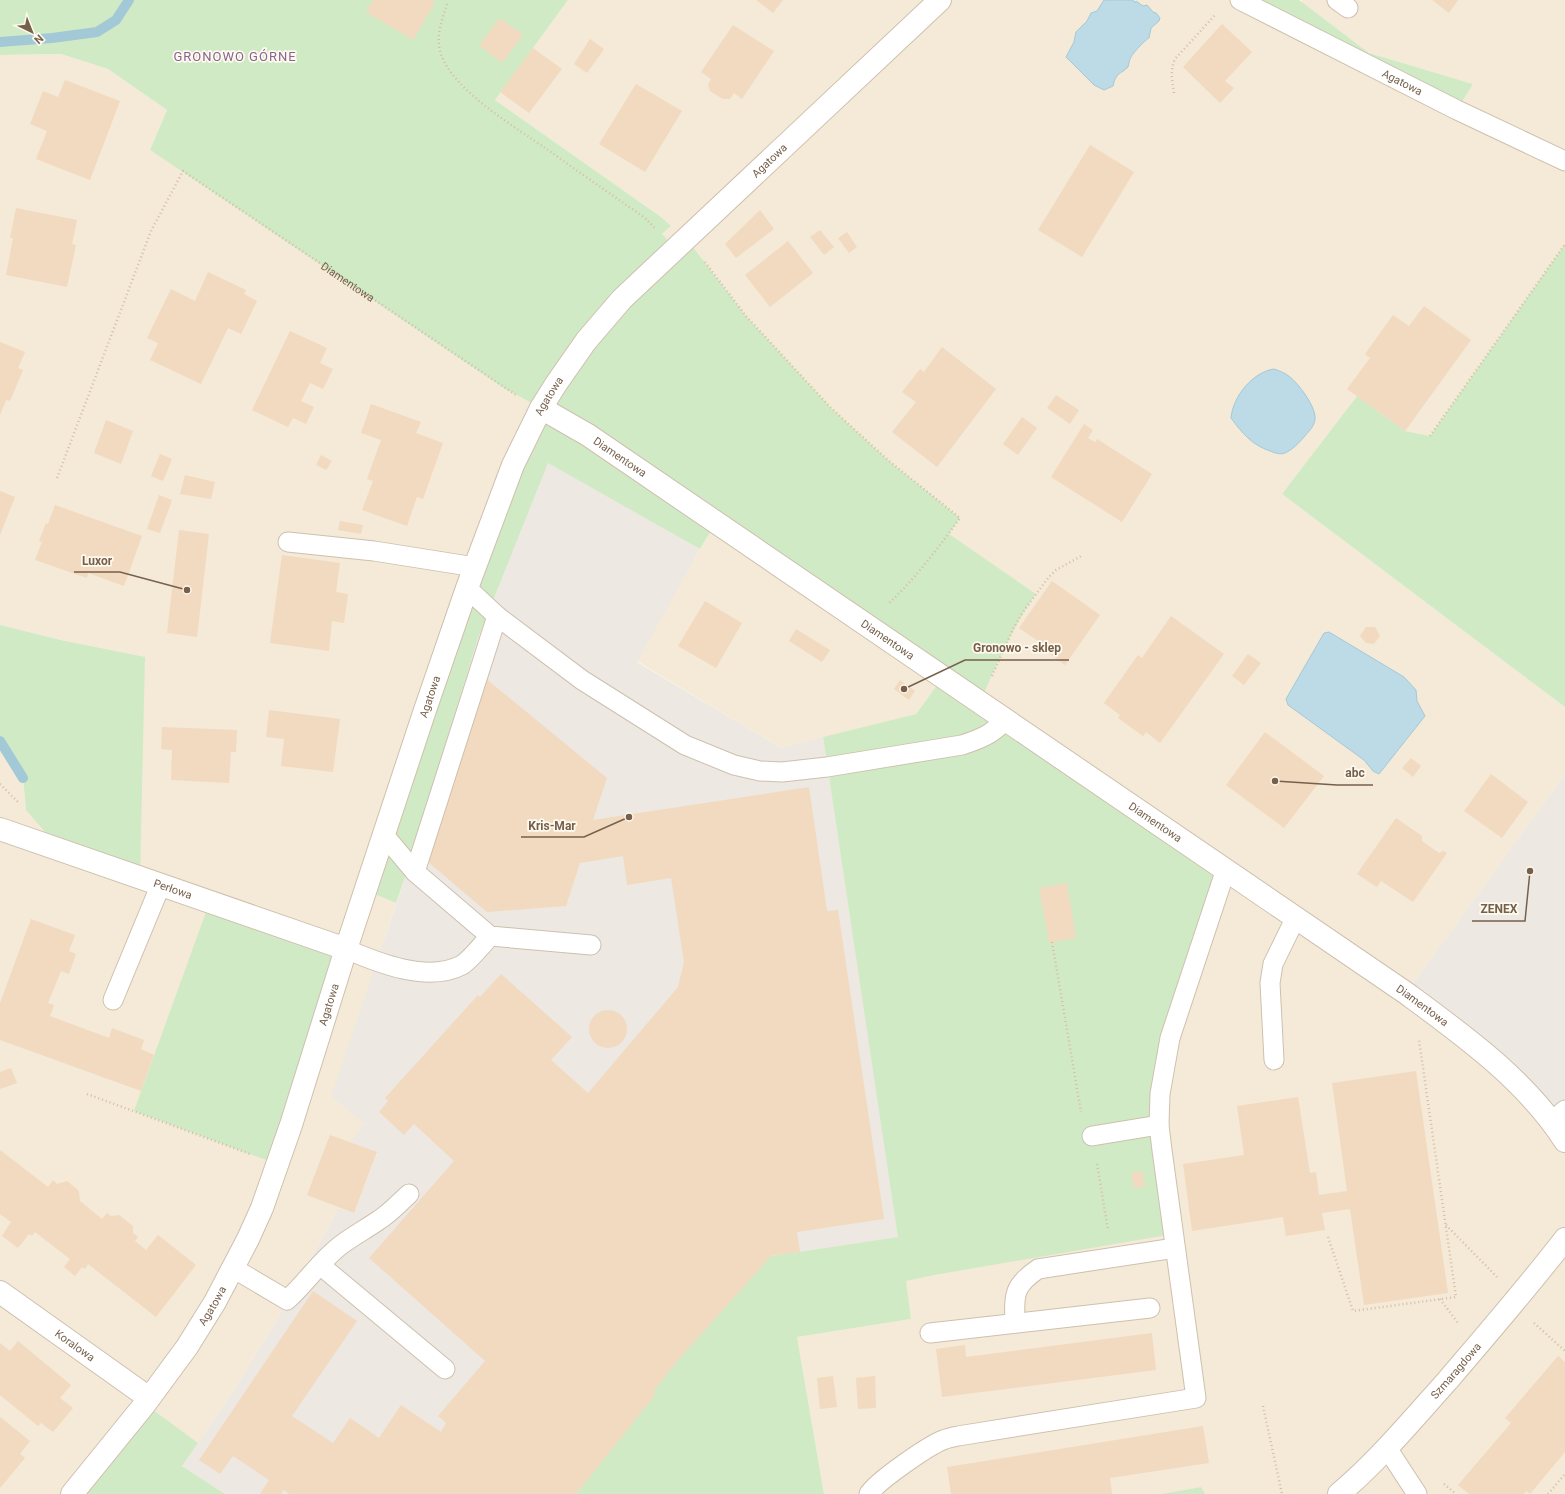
<svg xmlns="http://www.w3.org/2000/svg" width="1565" height="1494" viewBox="0 0 1565 1494" font-family="Roboto,sans-serif">
  <rect width="100%" height="100%" fill="#fcf7e8"/>
  <g fill="#f4ead7" fill-rule="evenodd">
    <polygon points="568,0 1240,0 1457,110 1473,84 1369,53 1301,2 1302,0 1565,0 1565,244 1430,436 1405,431 1357,396 1282,494 1565,707 1565,774 1406,993 1565,1141 1565,1494 1205,1494 1201,1487 1161,1494 824,1494 797,1337 911,1319 905,1281 940,1274 980,702 1014,627 1036,594 948,534 960,518 889,461 831,408 746,316 686,238 675,248 662,234 671,226 661,217 495,100"/>
    <path d="M61,54L108,69L167,110L150,150L505,389L541,408L366,891L384,898L396,903L377,961L365,1124L351,1142L377,1152L354,1213L339,1208L275,1323L229,1398L198,1443L144,1404L72,1494H0V741L23,778L26,810L65,641L0,625V55ZM134,1111L278,1163L260,1158Z"/>
    <polygon points="716,523 943,677 916,714 781,748 637,661 689,568"/>
  </g>
  <g fill="#ede8e1">
    <polygon points="548,462 700,549 637,662 781,748 823,737 899,1237 771,1256 654,1392 656,1394 576,1494 225,1494 182,1466 229,1398 275,1323 339,1208 354,1213 377,1153 350,1142 365,1124 331,1096 409,866 478,638"/>
    <polygon points="1565,774 1565,1141 1406,993"/>
  </g>
  <g fill="#d0eac6">
    <path d="M0,0H568L495,100L661,217L671,226L662,234L675,248L686,238L746,316L831,408L889,461L960,518L949,534L1036,594C1012,627 997,665 980,702L1226,869L1165,1060L1173,1234L940,1274L906,1281L911,1319L797,1337L824,1494H576L655,1394L653,1392L678,1360L771,1256L898,1237L823,737L916,714L943,677L716,523L700,549L548,463L478,638L409,866L396,903L384,898L366,891L541,408L505,389L150,150L167,110L108,69L61,54L0,55Z"/>
    <polygon points="1240,0 1299,0 1369,53 1473,84 1457,110"/>
    <polygon points="1565,244 1565,707 1282,494 1357,396 1405,431 1430,436"/>
    <polygon points="0,625 65,641 145,657 140,877 60,849 26,810 23,778 0,741"/>
    <polygon points="210,901 346,949 278,1163 260,1158 134,1111"/>
    <polygon points="145,1404 198,1443 182,1466 225,1494 72,1494"/>
    <polygon points="1201,1487 1205,1494 1161,1494"/>
  </g>
  <g fill="#bddbe6" stroke="#a3c9d7">
    <path d="M1104,0H1133L1135,3L1136,1L1143,6L1147,5L1153,12L1156,13L1160,18L1159,21L1151,28L1149,38C1146,39 1132,54 1131,57C1129,60 1129,64 1128,67C1120,75 1116,72 1113,86L1104,90L1094,85L1066,57L1074,42L1076,32L1087,21L1091,13L1097,11Z"/>
    <path d="M1274,369C1280,371 1285,373 1290,377C1299,384 1314,405 1315,416C1316,425 1309,431 1304,437C1299,443 1292,450 1285,453C1280,455 1275,453 1270,451C1252,445 1242,433 1231,418C1233,396 1253,372 1274,369Z"/>
    <polygon points="1329,632 1404,677 1416,690 1417,701 1425,716 1379,774 1373,771 1364,760 1288,705 1286,699 1324,633"/>
  </g>
  <g fill="none" stroke-linecap="round" stroke-linejoin="round">
    <g stroke="#a3c9d7" stroke-width="10">
      <polyline points="0,42 52,38 97,32 116,20 129,0"/>
      <polyline points="0,741 23,778"/>
    </g>
  </g>
  <g fill="#f1dac0">
    <polygon points="373,0 430,0 435,3 413,40 366,12"/>
    <polygon points="756,0 783,0 773,13"/>
    <polygon points="1432,0 1458,0 1449,13"/>
    <polygon points="500,18 523,35 502,63 479,45"/>
    <polygon points="1222,24 1252,52 1225,81 1234,88 1220,103 1183,67"/>
    <polygon points="733,25 774,51 742,99 734,93 730,99 723,99 710,91 708,85 711,79 701,72"/>
    <polygon points="590,39 604,49 587,73 574,64"/>
    <polygon points="533,48 562,69 529,113 500,92"/>
    <polygon points="65,80 120,101 90,180 36,159 47,131 30,124 43,91 58,97"/>
    <polygon points="636,84 682,111 645,172 599,144"/>
    <polygon points="1090,145 1134,172 1082,257 1038,230"/>
    <polygon points="16,208 77,220 72,244 76,245 67,287 6,275 13,238 10,238"/>
    <polygon points="760,210 774,229 736,258 725,244"/>
    <polygon points="820,230 834,247 824,255 810,237"/>
    <polygon points="847,232 857,247 849,253 838,238"/>
    <polygon points="788,241 813,273 770,307 745,275"/>
    <polygon points="208,272 246,290 244,294 257,301 241,334 228,328 201,384 150,360 158,343 147,338 171,289 195,301"/>
    <polygon points="1424,306 1471,340 1405,431 1347,389 1370,358 1365,354 1393,315 1409,326"/>
    <polygon points="290,331 327,348 320,363 333,369 323,389 310,383 301,401 314,407 306,424 293,418 288,427 252,410"/>
    <polygon points="0,342 25,352 18,368 23,370 10,401 6,400 0,415"/>
    <polygon points="942,347 996,389 937,467 892,432 916,402 902,392 920,369 924,372"/>
    <polygon points="1056,395 1079,410 1070,424 1047,408"/>
    <polygon points="371,404 421,422 416,433 443,443 423,499 417,497 407,526 362,510 373,481 367,479 381,440 361,433"/>
    <polygon points="1022,417 1037,428 1018,455 1003,444"/>
    <polygon points="106,420 133,431 121,464 94,453"/>
    <polygon points="1084,424 1093,430 1088,438 1095,442 1097,439 1152,474 1122,522 1051,477"/>
    <polygon points="160,454 172,459 163,481 151,476"/>
    <polygon points="321,455 332,461 326,470 316,465"/>
    <polygon points="185,475 215,482 211,499 180,494"/>
    <polygon points="0,491 15,497 0,535"/>
    <polygon points="159,495 172,500 160,533 147,529"/>
    <polygon points="55,505 142,536 124,586 88,573 87,578 35,560 42,542 39,541 46,523 48,524"/>
    <polygon points="340,521 363,525 361,534 338,530"/>
    <polygon points="179,530 209,534 197,637 167,633"/>
    <polygon points="282,555 340,563 336,592 348,594 344,623 332,621 329,651 270,643"/>
    <polygon points="1052,581 1100,615 1065,665 1039,646 1041,643 1019,628"/>
    <polygon points="705,601 742,623 716,668 678,646"/>
    <polygon points="1171,616 1224,654 1160,743 1146,732 1143,736 1118,718 1120,715 1104,703 1138,655 1142,658"/>
    <polygon points="1366,627 1375,627 1380,636 1374,644 1366,643 1360,636"/>
    <polygon points="796,629 830,650 822,662 789,641"/>
    <polygon points="1248,654 1261,663 1244,685 1232,676"/>
    <polygon points="485,678 607,778 593,820 809,787 827,911 838,910 884,1219 797,1232 800,1252 771,1256 678,1360 653,1392 656,1394 576,1494 289,1494 284,1490 281,1494 260,1494 269,1480 233,1456 220,1474 199,1460 313,1291 357,1321 292,1416 333,1443 350,1418 379,1438 401,1405 441,1432 446,1423 438,1416 485,1361 369,1258 454,1161 414,1124 404,1135 379,1112 388,1101 385,1098 478,995 480,997 501,974 572,1037 551,1060 588,1093 678,987 684,962 671,878 627,885 623,856 580,863 566,906 487,912 427,861"/>
    <polygon points="900,680 915,691 909,700 894,689"/>
    <polygon points="269,710 340,719 333,772 281,766 284,739 266,737"/>
    <polygon points="162,727 237,730 236,752 231,752 229,783 171,780 172,750 161,749"/>
    <polygon points="1265,732 1324,776 1284,828 1226,785"/>
    <polygon points="1411,758 1421,766 1413,777 1402,768"/>
    <polygon points="1491,774 1528,802 1502,838 1464,811"/>
    <polygon points="1396,818 1422,836 1422,841 1439,853 1443,851 1447,853 1413,902 1381,881 1377,887 1357,874"/>
    <polygon points="1067,883 1076,938 1049,943 1039,888"/>
    <polygon points="31,919 75,935 69,951 76,954 69,974 61,971 48,1003 54,1005 50,1016 109,1038 112,1028 144,1040 141,1049 154,1055 141,1091 0,1040 0,1003"/>
    <circle cx="608" cy="1029" r="19"/>
    <polygon points="11,1068 17,1083 0,1089 0,1072"/>
    <polygon points="1416,1071 1448,1293 1364,1305 1350,1209 1322,1213 1325,1230 1286,1236 1283,1217 1192,1231 1183,1164 1244,1155 1237,1106 1298,1097 1310,1173 1316,1172 1319,1195 1347,1191 1332,1083"/>
    <polygon points="330,1135 377,1152 354,1213 307,1195"/>
    <polygon points="0,1150 48,1187 53,1180 57,1184 67,1181 79,1191 80,1201 102,1219 107,1213 111,1216 119,1215 133,1226 133,1233 138,1237 135,1241 146,1250 158,1235 196,1265 156,1317 88,1264 85,1269 82,1267 75,1276 64,1267 70,1259 35,1232 32,1236 29,1234 18,1248 2,1236 11,1222 0,1214"/>
    <polygon points="1142,1171 1145,1187 1134,1188 1131,1173"/>
    <polygon points="1152,1333 1156,1370 942,1397 936,1349 965,1345 966,1357"/>
    <polygon points="18,1341 71,1385 60,1398 73,1408 53,1432 41,1423 38,1426 0,1395 0,1343 10,1351"/>
    <polygon points="1558,1356 1565,1362 1565,1452 1530,1494 1526,1491 1524,1494 1469,1494 1458,1485 1511,1423 1505,1418"/>
    <polygon points="833,1376 837,1407 820,1409 817,1378"/>
    <polygon points="875,1376 876,1408 858,1409 856,1378"/>
    <polygon points="0,1417 30,1441 20,1454 25,1458 0,1488"/>
    <polygon points="1203,1426 1209,1463 1110,1478 1112,1494 951,1494 947,1467"/>
  </g>
  <g fill="none" stroke-linecap="round" stroke-linejoin="round">
    <g stroke="#cec0ae" stroke-width="21">
      <g id="service">
        <path id="s2" d="M1240,0L1457,110L1565,161"/>
        <polyline points="1337,0 1348,8"/>
        <polyline points="288,542 374,551 475,567"/>
        <path d="M467,588L497,616L582,680L685,745L734,765L760,771L782,772L827,767L962,745C983,738 990,735 1006,720"/>
        <polyline points="384,835 415,872 490,936 591,945"/>
        <polyline points="415,872 497,616"/>
        <path d="M346,949C378,963 428,983 462,965C470,960 483,944 490,936"/>
        <polyline points="113,1000 161,884"/>
        <polyline points="1274,1060 1270,983 1273,964 1296,917"/>
        <polyline points="1551,1122 1565,1110"/>
        <polyline points="1092,1136 1159,1125"/>
        <polyline points="320,1265 445,1369"/>
        <path d="M233,1268L287,1300C306,1283 320,1261 341,1245C353,1236 366,1229 379,1220C390,1213 399,1203 409,1194"/>
        <path d="M1015,1323C1014,1295 1013,1286 1038,1269L1175,1248"/>
        <polyline points="930,1333 1150,1308"/>
        <polyline points="1387,1448 1417,1494"/>
        <path d="M869,1494C877,1481 928,1446 943,1440C948,1438 953,1437 958,1436L1196,1398L1162,1150L1159,1125L1160,1094L1170,1038L1226,869"/>
      </g>
    </g>
    <g stroke="#cec0ae" stroke-width="24">
      <g id="minor">
        <path id="s3" d="M541,408L588,435L1406,993C1463,1035 1526,1080 1565,1141"/>
        <path id="s4" d="M0,829L346,949"/>
        <path id="s5" d="M0,1292L149,1398"/>
        <path id="s6" d="M72,1494L145,1404L187,1347L215,1302L248,1239L262,1208L291,1125L346,949L424,713L467,588L513,465L541,408L556,384L586,341L622,299L940,0"/>
        <path id="s7" d="M1339,1494C1379,1460 1413,1419 1448,1380C1488,1333 1528,1287 1565,1239"/>
      </g>
    </g>
    <g stroke="#d6bda3" stroke-width="2.5" stroke-dasharray="1 3" stroke-linecap="butt">
      <path d="M447,4C442,20 435,37 441,54C453,91 517,128 548,150C580,173 612,195 645,218L655,228"/>
      <path d="M1174,93C1172,80 1170,70 1175,59L1216,14"/>
      <path d="M705,262L746,316L831,408L889,461L960,518C938,548 916,578 888,604"/>
      <polyline points="1430,436 1565,244"/>
      <path id="s1" d="M57,478L151,231L183,171L516,395"/>
      <polyline points="992,676 1014,627 1023,612 1048,578 1056,570 1083,555"/>
      <polyline points="0,784 19,803"/>
      <polyline points="1052,942 1081,1112"/>
      <polyline points="87,1094 250,1154"/>
      <polyline points="1097,1164 1108,1230"/>
      <polyline points="1446,1225 1497,1277"/>
      <polyline points="1328,1237 1353,1311 1456,1297 1419,1040"/>
      <polyline points="1440,1299 1458,1323"/>
      <polyline points="1534,1323 1565,1351"/>
      <polyline points="1263,1406 1282,1494"/>
      <polyline points="1444,1484 1456,1494"/>
      <polyline points="1548,1494 1565,1474"/>
    </g>
    <use href="#service" stroke="#fff" stroke-width="19"/>
    <use href="#minor" stroke="#fff" stroke-width="22"/>
  </g>
  <g text-anchor="middle" dominant-baseline="central" stroke-width="3.5" stroke-linejoin="round" paint-order="stroke">
    <g font-size="11" fill="#76604c" stroke="#fffaef">
      <text stroke="none"><textPath href="#s2" startOffset="182">Agatowa</textPath></text>
      <text stroke="none"><textPath href="#s6" startOffset="1531">Agatowa</textPath></text>
      <text stroke="none"><textPath href="#s1" startOffset="531">Diamentowa</textPath></text>
      <text stroke="none"><textPath href="#s6" startOffset="1207">Agatowa</textPath></text>
      <text stroke="none"><textPath href="#s3" startOffset="93">Diamentowa</textPath></text>
      <text stroke="none"><textPath href="#s3" startOffset="417">Diamentowa</textPath></text>
      <text stroke="none"><textPath href="#s6" startOffset="883">Agatowa</textPath></text>
      <text stroke="none"><textPath href="#s3" startOffset="741">Diamentowa</textPath></text>
      <text stroke="none"><textPath href="#s4" startOffset="183">Perłowa</textPath></text>
      <text stroke="none"><textPath href="#s6" startOffset="559">Agatowa</textPath></text>
      <text stroke="none"><textPath href="#s3" startOffset="1065">Diamentowa</textPath></text>
      <text stroke="none"><textPath href="#s6" startOffset="235">Agatowa</textPath></text>
      <text stroke="none"><textPath href="#s5" startOffset="92">Koralowa</textPath></text>
      <text stroke="none"><textPath href="#s7" startOffset="170">Szmaragdowa</textPath></text>
    </g>
    <g font-size="13" letter-spacing="1" fill="#896492" stroke="#fffaef">
      <text x="235" y="56">GRONOWO GÓRNE</text>
    </g>
  </g>
  <path fill="none" stroke="#76604c" stroke-width="1.5" d="M187 590L120 572H74M904 689L965 660H1069M1275 781L1337 785H1373M629 817L584 837H521M1530 871L1525 921H1472"/>
  <g fill="#76604c" stroke="#fffaef" stroke-width="1.5">
    <circle cx="187" cy="590" r="4"/>
    <circle cx="904" cy="689" r="4"/>
    <circle cx="1275" cy="781" r="4"/>
    <circle cx="629" cy="817" r="4"/>
    <circle cx="1530" cy="871" r="4"/>
  </g>
  <g font-size="12" text-anchor="middle" font-weight="bold" fill="#76604c" stroke="#fffaef" stroke-width="3.5" stroke-linejoin="round" paint-order="stroke">
    <text x="97" y="565">Luxor</text>
    <text x="1017" y="652">Gronowo - sklep</text>
    <text x="1355" y="777">abc</text>
    <text x="552" y="830">Kris-Mar</text>
    <text x="1499" y="913">ZENEX</text>
  </g>
  <g transform="translate(32 32) rotate(137)" stroke="#fffaef" stroke-width="3" paint-order="stroke">
  <path d="M0-3L7 15L0 10L-7 15Z" fill="#76604c"/>
  <text y="-6" font-size="11" font-weight="bold" text-anchor="middle" fill="#76604c">N</text>
  </g>
</svg>
